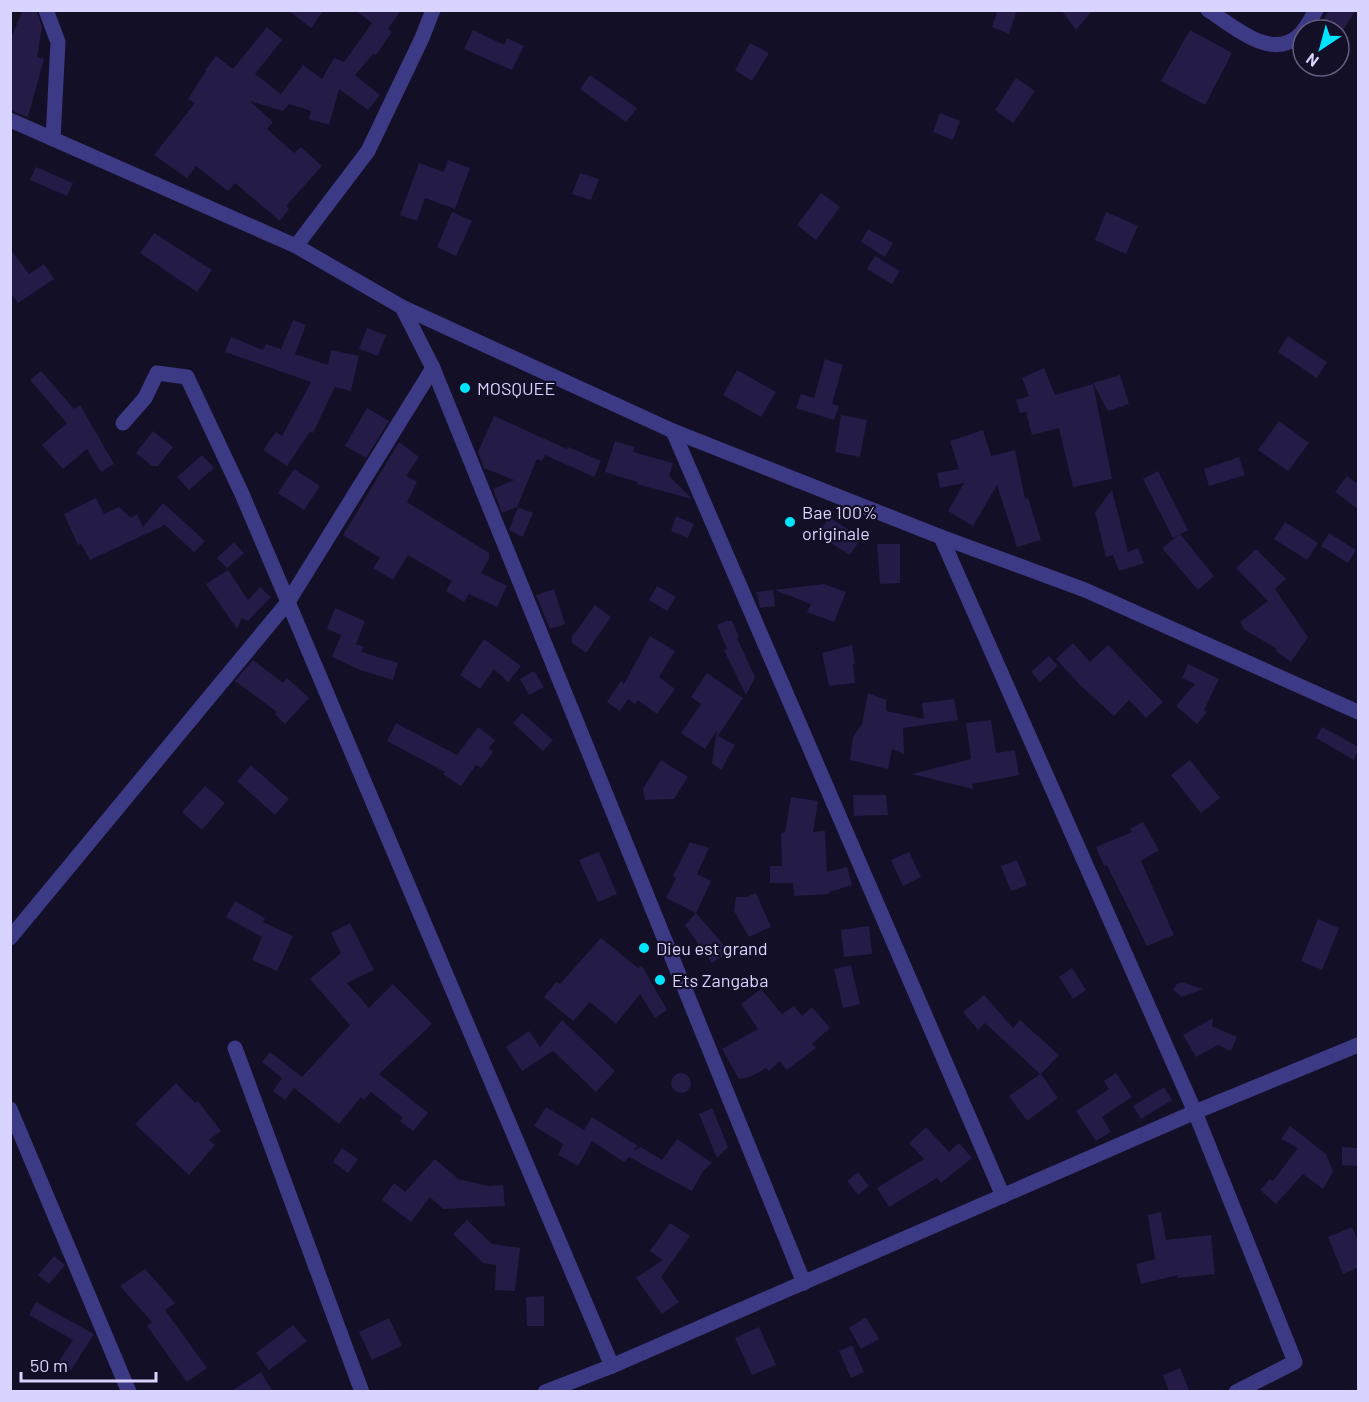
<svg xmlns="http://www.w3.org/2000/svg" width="1369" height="1402" viewBox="0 0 1369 1402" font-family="Barlow,sans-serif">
  <rect width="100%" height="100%" fill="#130f26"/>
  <g fill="#241b47">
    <polygon points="23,10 37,12 42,27 37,57 44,59 28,117 10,110 10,40"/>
    <polygon points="288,10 324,10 311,28"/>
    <polygon points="355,10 401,10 388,29 392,32 376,55 373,54 355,75 380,95 368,110 339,89 329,125 309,119 311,111 289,104 283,111 250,101 273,122 267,129 294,153 301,147 322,166 286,206 289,209 280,221 235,183 228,191 196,166 187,178 154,155 195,103 188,99 206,71 205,70 216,56 233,69 267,27 282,40 255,74 281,94 303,65 322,79 334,58 344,62 372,23"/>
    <polygon points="998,10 1017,10 1009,34 992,27"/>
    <polygon points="1061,10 1093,10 1076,30"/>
    <polygon points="1329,10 1356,10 1341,33 1323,20"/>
    <polygon points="473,30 504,45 507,38 524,46 512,70 464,49"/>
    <polygon points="1190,30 1232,53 1205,105 1161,81"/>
    <polygon points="750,43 769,53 752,81 735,70"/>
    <polygon points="590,75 637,108 626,122 580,89"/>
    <polygon points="1016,78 1035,91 1013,123 995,110"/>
    <polygon points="940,113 960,121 953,140 933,132"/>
    <polygon points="448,160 470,168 455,209 425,198 417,221 400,215 419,163 444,172"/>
    <polygon points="36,167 73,183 67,196 30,180"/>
    <polygon points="580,173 599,179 591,200 572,194"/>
    <polygon points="821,193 840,207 816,240 797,225"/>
    <polygon points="452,212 472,221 456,256 437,247"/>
    <polygon points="1106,212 1138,226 1126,254 1095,240"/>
    <polygon points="868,229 893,243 885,257 861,242"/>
    <polygon points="154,233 212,270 197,292 140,253"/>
    <polygon points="10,249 29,274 44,264 54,279 18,303 10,292"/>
    <polygon points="875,256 900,271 892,284 867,269"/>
    <polygon points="293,320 306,325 295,354 328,365 331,350 359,356 351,391 335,387 313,433 310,432 287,466 263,450 276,432 282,436 311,382 225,352 231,337 263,350 266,344 281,349"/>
    <polygon points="367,328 386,335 378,356 359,349"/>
    <polygon points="1288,336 1327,362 1317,378 1278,352"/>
    <polygon points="825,359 843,365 832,404 839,406 834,420 796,408 801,394 814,398"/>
    <polygon points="1044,368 1055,395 1093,384 1112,479 1073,487 1059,428 1032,435 1026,412 1020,413 1016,400 1029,396 1022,378"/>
    <polygon points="737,370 776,392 761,417 723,395"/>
    <polygon points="41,371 74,409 80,405 114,464 101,472 87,449 63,469 42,445 67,423 30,380"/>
    <polygon points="1120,375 1129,404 1108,411 1093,383"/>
    <polygon points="367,408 389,421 366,458 345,446"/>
    <polygon points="841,415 867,420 860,457 835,452"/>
    <polygon points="494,416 567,449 568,447 601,461 594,477 545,455 542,461 537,459 517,507 502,513 493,489 514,480 484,468 478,452"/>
    <polygon points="1279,421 1309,443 1288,471 1258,450"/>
    <polygon points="983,430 991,456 1015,450 1025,499 1028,498 1041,540 1017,547 997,485 973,526 948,511 964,483 940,488 937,473 959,469 950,441"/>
    <polygon points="153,431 173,447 158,466 152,466 136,453"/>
    <polygon points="615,441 634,447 633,452 673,463 669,476 692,499 637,484 637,482 605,472"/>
    <polygon points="399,442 419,457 406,476 417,482 407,502 489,553 489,559 481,573 507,586 497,607 469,594 464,602 446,591 452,581 408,555 393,580 373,568 380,558 343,535"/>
    <polygon points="202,455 214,468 189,490 177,477"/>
    <polygon points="1239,457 1245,475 1209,486 1204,469"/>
    <polygon points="294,469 320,486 304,510 278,493"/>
    <polygon points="1158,471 1188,530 1173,538 1143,479"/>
    <polygon points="1347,476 1359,485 1359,510 1335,492"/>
    <polygon points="1112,490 1128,552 1138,548 1144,563 1119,571 1113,555 1106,557 1095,512"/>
    <polygon points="96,498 104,514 119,507 131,518 137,514 143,527 163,503 205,541 194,552 165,525 90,560 81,544 78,545 64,514"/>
    <polygon points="518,507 533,513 523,537 509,530"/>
    <polygon points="676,516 694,524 688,538 671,531"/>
    <polygon points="829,517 861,538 850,555 818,535"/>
    <polygon points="1285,522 1318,543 1307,560 1274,539"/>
    <polygon points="1329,533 1356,550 1348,563 1321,546"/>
    <polygon points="1180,534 1214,576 1198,590 1162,548"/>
    <polygon points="234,542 244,553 227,568 217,558"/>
    <polygon points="877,544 900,544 900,583 880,584"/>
    <polygon points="1256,549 1286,579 1275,589 1308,637 1291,662 1276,651 1277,649 1245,630 1240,622 1268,601 1236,568"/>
    <polygon points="228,570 248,600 260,587 271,597 248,621 242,618 237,629 206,584"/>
    <polygon points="824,584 846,592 834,622 807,612 811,604 774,590"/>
    <polygon points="657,586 676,597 667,611 649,600"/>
    <polygon points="554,589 565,624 550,629 536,595"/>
    <polygon points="773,590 775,606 760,608 756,592"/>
    <polygon points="595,605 611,617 586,653 572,643 572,637"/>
    <polygon points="335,608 365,621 356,644 364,647 361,652 398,663 393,680 360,670 332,657 341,635 327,629"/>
    <polygon points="726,621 732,621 739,637 737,638 755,677 746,695 724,650 727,649 717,625"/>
    <polygon points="650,636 675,651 659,677 675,689 657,714 638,700 635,704 628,699 620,711 607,702 621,681 624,684"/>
    <polygon points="484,639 521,666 508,682 494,669 480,689 460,675"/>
    <polygon points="1073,643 1090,662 1108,645 1163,702 1146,718 1129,700 1114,716 1080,685 1056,659"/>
    <polygon points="852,645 855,664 853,664 855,683 829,686 822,653"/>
    <polygon points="1049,656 1058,666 1040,682 1031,672"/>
    <polygon points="253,660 283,683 287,678 309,698 285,724 275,714 277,712 235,681"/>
    <polygon points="1188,664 1219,679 1204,710 1207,712 1197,724 1176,706 1195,684 1182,678"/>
    <polygon points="534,671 544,687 529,695 520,679"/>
    <polygon points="707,673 743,698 718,736 735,745 721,770 712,763 717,730 705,749 681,733 701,704 691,697"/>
    <polygon points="868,693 886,700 886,711 924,719 922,703 954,699 958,720 903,728 904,754 892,749 888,769 850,760 853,737 862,724"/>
    <polygon points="522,713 553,740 543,751 513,723"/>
    <polygon points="991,720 996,753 1015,750 1019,775 972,784 973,789 912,774 971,759 966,723"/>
    <polygon points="396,723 457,755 478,727 495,740 489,748 493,752 481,768 476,765 461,786 443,774 445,772 387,741"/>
    <polygon points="1322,727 1359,747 1354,760 1316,738"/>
    <polygon points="661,760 688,777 674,799 645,800 643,789"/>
    <polygon points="1190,760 1220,798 1201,813 1171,775"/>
    <polygon points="251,765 289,799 275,815 237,781"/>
    <polygon points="205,786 225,803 202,830 182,812"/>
    <polygon points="853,795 886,795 888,815 854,816"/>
    <polygon points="791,797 818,801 813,832 825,831 827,872 847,867 852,885 829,892 829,894 794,896 793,883 770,883 770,866 782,866 781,833 785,832"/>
    <polygon points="1143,822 1159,850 1141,861 1174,935 1147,946 1107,865 1104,866 1096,847 1132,832 1130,829"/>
    <polygon points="690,842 709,848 697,874 711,881 696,913 666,898 676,878 673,876"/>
    <polygon points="599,852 617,894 598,902 579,860"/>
    <polygon points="909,852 921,877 903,886 891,860"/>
    <polygon points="1017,860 1027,885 1011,891 1001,866"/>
    <polygon points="756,893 771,927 749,937 734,911 736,897 746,897"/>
    <polygon points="235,901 265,918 263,922 293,936 277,971 252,960 262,937 226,917"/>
    <polygon points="696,913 729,951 712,963 685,925"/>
    <polygon points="1318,919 1339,928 1322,970 1301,961"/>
    <polygon points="350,923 374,970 347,983 369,1008 393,984 432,1024 379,1074 428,1113 413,1131 400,1121 403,1118 371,1092 364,1100 361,1097 339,1124 294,1088 285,1100 273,1091 282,1078 262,1062 270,1052 302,1077 350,1025 310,979 341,953 331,933"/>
    <polygon points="869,926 872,954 844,957 841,930"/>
    <polygon points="601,938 638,968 642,966 667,1010 655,1018 640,994 616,1024 590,1002 573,1021 544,997 556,982 560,984"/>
    <polygon points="851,965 860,1004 843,1008 834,969"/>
    <polygon points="1072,968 1086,990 1073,999 1059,977"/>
    <polygon points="1182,982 1203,989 1182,997 1173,990 1177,984"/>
    <polygon points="761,989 782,1014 794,1006 802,1016 812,1007 830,1028 812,1044 816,1048 787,1070 780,1061 769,1071 766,1068 750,1077 739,1079 722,1049 758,1029 741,1004"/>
    <polygon points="984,995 1013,1028 1020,1020 1059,1055 1041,1074 1058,1098 1027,1121 1009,1096 1040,1074 985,1023 978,1030 963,1012"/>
    <polygon points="1213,1018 1212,1026 1237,1037 1231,1051 1218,1045 1196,1057 1183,1035"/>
    <polygon points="562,1020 615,1071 596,1092 553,1051 522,1071 506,1047 529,1031 540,1047"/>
    <polygon points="1116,1073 1132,1097 1102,1117 1111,1132 1096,1141 1076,1111 1109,1089 1104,1081"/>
    <circle cx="681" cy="1083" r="10"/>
    <polygon points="176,1083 195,1103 198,1101 221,1131 209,1140 215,1145 189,1175 135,1124"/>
    <polygon points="1164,1087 1172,1100 1141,1119 1133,1106"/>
    <polygon points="546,1107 584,1130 592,1117 638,1146 633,1151 641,1147 662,1160 677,1139 712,1163 703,1171 692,1191 629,1157 624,1162 592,1141 578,1166 558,1155 563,1144 534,1126"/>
    <polygon points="712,1108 728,1147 717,1158 699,1114"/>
    <polygon points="1290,1126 1326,1154 1333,1172 1323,1189 1303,1174 1276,1204 1260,1190 1270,1179 1273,1181 1298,1148 1281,1139"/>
    <polygon points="926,1127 949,1152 959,1143 972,1158 941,1183 937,1178 889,1207 877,1188 924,1159 909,1143"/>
    <polygon points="1342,1147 1359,1148 1359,1166 1342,1165"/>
    <polygon points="342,1148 358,1159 348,1173 333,1162"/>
    <polygon points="435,1159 458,1179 488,1186 503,1185 505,1206 443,1209 430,1197 411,1222 382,1200 394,1183 405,1192"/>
    <polygon points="858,1172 869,1186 858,1195 847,1181"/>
    <polygon points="1161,1212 1166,1240 1211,1235 1215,1274 1178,1278 1178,1275 1141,1284 1136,1264 1155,1259 1148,1215"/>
    <polygon points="467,1220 492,1244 520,1248 515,1291 495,1290 496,1265 483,1263 453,1234"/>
    <polygon points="670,1223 690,1236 661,1277 679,1302 662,1314 636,1278 663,1260 650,1251"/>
    <polygon points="1352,1227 1359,1243 1359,1267 1343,1274 1328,1237"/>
    <polygon points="54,1256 65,1265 49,1284 38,1275"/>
    <polygon points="145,1269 175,1303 165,1310 207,1368 187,1382 147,1326 152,1322 120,1286"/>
    <polygon points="544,1296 544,1326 527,1326 526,1297"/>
    <polygon points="36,1302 94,1334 71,1370 59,1361 73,1340 29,1315"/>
    <polygon points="866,1317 879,1339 861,1349 849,1328"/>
    <polygon points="389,1318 402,1346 372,1360 359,1332"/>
    <polygon points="293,1325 307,1341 269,1370 256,1353"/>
    <polygon points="759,1327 776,1365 752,1375 735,1338"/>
    <polygon points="852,1345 864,1372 851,1378 839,1351"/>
    <polygon points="1180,1368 1190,1392 1169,1392 1163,1375"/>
    <polygon points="261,1372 273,1392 230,1392"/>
  </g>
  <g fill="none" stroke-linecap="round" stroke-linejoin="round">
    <g stroke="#3d3a85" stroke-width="15">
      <polyline points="46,10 58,42 53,139"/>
      <path d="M1208,10C1232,25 1269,60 1297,37C1305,31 1311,19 1316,10"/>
      <polyline points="10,120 296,246 402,307 673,431 941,537 1085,590 1358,712"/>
      <polyline points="296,246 368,151 422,38 433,10"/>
      <polyline points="402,307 433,368 804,1283"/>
      <polyline points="123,423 145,398 157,373 187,377 242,494 288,602 433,368"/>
      <polyline points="673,431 1003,1196"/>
      <polyline points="941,537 1195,1112 1295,1362 1236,1392"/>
      <polyline points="10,938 288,602 612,1366"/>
      <polyline points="235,1048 362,1392"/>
      <polyline points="10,1109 129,1392"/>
      <polyline points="545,1392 612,1366 1195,1112 1358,1045"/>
    </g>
  </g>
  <g fill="#00e5ff" stroke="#130f26" stroke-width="2">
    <circle cx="465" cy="388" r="6"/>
    <circle cx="790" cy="522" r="6"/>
    <circle cx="644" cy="948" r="6"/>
    <circle cx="660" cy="980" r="6"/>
  </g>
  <g text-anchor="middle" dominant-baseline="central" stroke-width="4.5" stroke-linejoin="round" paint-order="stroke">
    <g font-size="18" fill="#d9d4ff" stroke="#130f26" text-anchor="start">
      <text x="477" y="388">MOSQUEE</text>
      <text x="802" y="512">Bae 100%<tspan x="802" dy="21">originale</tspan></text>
      <text x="656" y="948">Dieu est grand</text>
      <text x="672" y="980">Ets Zangaba</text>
    </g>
  </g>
  <rect width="1369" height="1402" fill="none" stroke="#d9d4ff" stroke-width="24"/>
  <g transform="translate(1321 48) rotate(216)"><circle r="28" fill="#130f26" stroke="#625e7d" stroke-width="1.5"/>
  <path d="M0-4.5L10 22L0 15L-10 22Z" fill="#00e5ff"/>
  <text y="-9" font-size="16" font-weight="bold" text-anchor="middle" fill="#d9d4ff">N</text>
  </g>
  <path d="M21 1372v9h135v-9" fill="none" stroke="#d9d4ff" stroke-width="3"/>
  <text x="30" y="1372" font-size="18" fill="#d9d4ff" stroke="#130f26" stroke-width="4.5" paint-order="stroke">50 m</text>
</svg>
